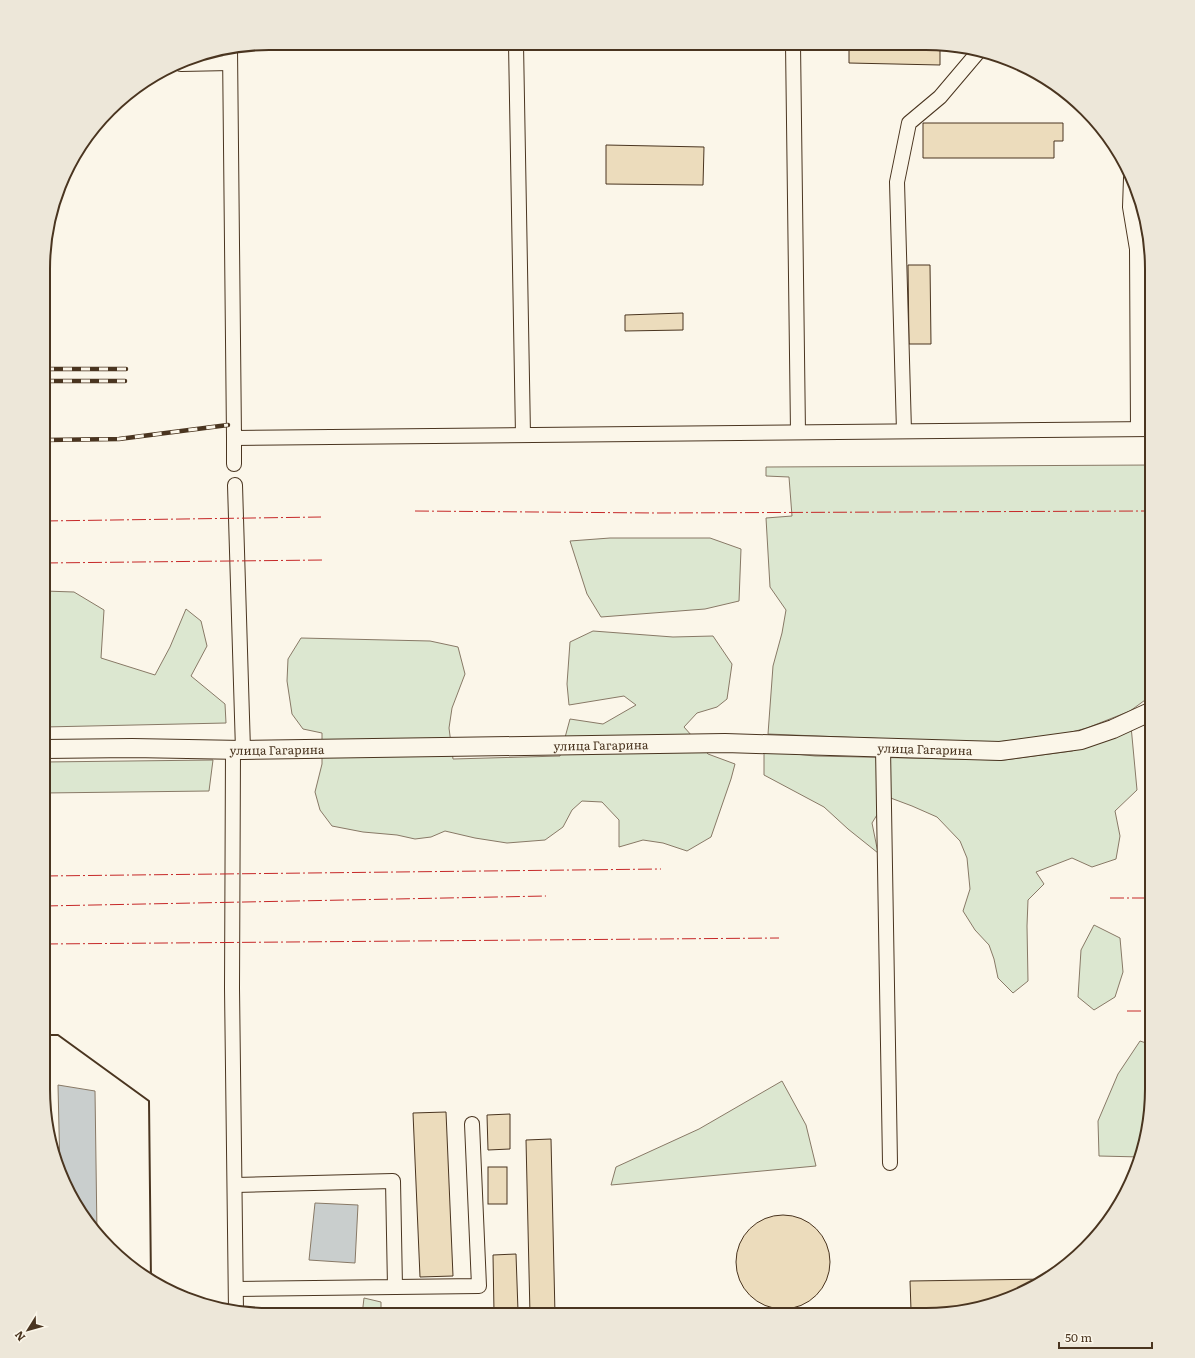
<svg xmlns="http://www.w3.org/2000/svg" width="1195" height="1358" viewBox="0 0 1195 1358" font-family="Literata,serif">
  <rect width="100%" height="100%" fill="#fbf6e9"/>
  <g fill="#dce7d0" stroke="#887966">
    <polygon points="1152,465 1152,695 1130,711 1087,728 1064,734 989,743 768,734 773,666 782,633 786,610 770,587 766,518 792,516 789,477 766,476 766,467"/>
    <polygon points="610,538 710,538 741,549 739,601 705,609 601,617 587,594 570,541"/>
    <polygon points="44,591 74,592 104,610 101,658 155,675 170,647 186,609 201,621 207,646 191,676 225,704 226,723 44,727"/>
    <polygon points="593,631 673,637 713,636 732,664 727,699 717,707 697,713 684,727 708,754 735,764 731,779 711,837 687,851 663,843 643,840 619,847 619,820 602,802 582,801 572,810 563,827 545,840 507,843 475,838 445,831 431,837 415,839 397,835 363,832 332,826 320,810 315,792 322,764 322,733 303,729 292,714 287,681 288,659 301,638 430,641 458,647 465,674 452,708 449,728 453,759 560,756 570,719 603,724 636,705 624,696 569,705 567,684 570,642"/>
    <polygon points="1131,726 1137,790 1115,811 1120,836 1116,859 1092,867 1072,858 1036,872 1044,884 1028,900 1027,926 1028,981 1013,993 998,978 994,959 989,945 975,930 963,911 970,889 967,858 960,841 937,817 912,806 888,797 872,823 878,853 848,829 824,807 764,775 764,751 815,756 1004,760 1072,751 1096,742"/>
    <polygon points="213,760 209,791 44,793 44,762"/>
    <polygon points="1094,925 1120,938 1123,972 1115,997 1094,1010 1078,997 1081,950"/>
    <path d="M1140,1041L1152,1045C1152,1080 1154,1123 1141,1157L1099,1156L1098,1121L1118,1074Z"/>
    <polygon points="782,1081 806,1125 816,1166 611,1185 616,1167 699,1129"/>
    <polygon points="364,1298 381,1302 381,1315 362,1315"/>
  </g>
  <g fill="#c9cecd" stroke="#887966">
    <polygon points="58,1085 95,1091 97,1234 81,1214 60,1172"/>
    <polygon points="315,1203 358,1205 355,1263 309,1260"/>
  </g>
  <g fill="#ecdcbc" stroke="#4a3520">
    <polygon points="849,45 940,45 940,65 849,63"/>
    <polygon points="923,123 1063,123 1063,141 1054,141 1054,158 923,158"/>
    <polygon points="606,145 704,147 703,185 606,184"/>
    <polygon points="1137,189 1140,197 1142,208 1137,208"/>
    <polygon points="908,265 930,265 931,344 909,344"/>
    <polygon points="683,313 683,330 625,331 625,315"/>
    <polygon points="446,1112 453,1276 420,1277 413,1113"/>
    <polygon points="510,1114 510,1149 488,1150 487,1115"/>
    <polygon points="551,1139 555,1315 530,1315 526,1140"/>
    <rect x="488" y="1167" width="19" height="37"/>
    <circle cx="783" cy="1262" r="47"/>
    <polygon points="516,1254 518,1311 494,1312 493,1255"/>
    <polygon points="1048,1279 998,1303 969,1309 911,1310 910,1281"/>
  </g>
  <g fill="none" stroke-linecap="round" stroke-linejoin="round">
    <g stroke="#4a3520" stroke-width="16">
      <g id="minor">
        <polyline points="516,44 523,435"/>
        <polyline points="793,44 798,432"/>
        <polyline points="230,49 234,438 1152,429"/>
        <polyline points="181,64 230,63"/>
        <polyline points="1131,178 1130,207 1137,249 1138,429"/>
        <polyline points="904,431 897,182 909,123 940,97 979,51"/>
        <polyline points="234,464 234,438"/>
        <polyline points="235,485 243,750"/>
        <polyline points="883,748 890,1163"/>
        <polyline points="233,750 232,988 236,1311"/>
        <polyline points="235,1185 393,1181 395,1287 236,1289"/>
        <polyline points="395,1287 479,1286 472,1124"/>
      </g>
    </g>
    <g stroke="#4a3520" stroke-width="20">
      <g id="major">
        <path id="s1" d="M44,749L132,748L243,750L725,743L1000,751L1081,740L1113,729L1152,711"/>
      </g>
    </g>
    <use href="#minor" stroke="#fbf6e9" stroke-width="14"/>
    <use href="#major" stroke="#fbf6e9" stroke-width="18"/>
    <g stroke="#4a3520" stroke-width="4.5">
      <g id="rail">
        <polyline points="45,369 126,369"/>
        <polyline points="45,381 125,381"/>
        <polyline points="45,440 119,439 228,425"/>
      </g>
    </g>
    <use href="#rail" stroke="#fbf6e9" stroke-width="3" stroke-dasharray="9" stroke-linecap="butt"/>
    <polyline stroke="#4a3520" stroke-width="2" points="44,1035 58,1035 149,1101 151,1281"/>
    <g stroke="#c62828" stroke-width="1" stroke-dasharray="14 3 2 3" stroke-linecap="butt">
      <polyline points="415,511 656,513 1145,511 1152,533"/>
      <polyline points="44,521 321,517"/>
      <polyline points="44,563 324,560"/>
      <polyline points="44,876 661,869"/>
      <polyline points="1110,898 1152,898"/>
      <polyline points="44,906 546,896"/>
      <polyline points="44,944 779,938"/>
      <polyline points="1127,1011 1152,1011"/>
    </g>
  </g>
  <g text-anchor="middle" dominant-baseline="central" stroke-width="3" stroke-linejoin="round" paint-order="stroke">
    <g font-size="12" fill="#4a3520" stroke="#fbf6e9">
      <text stroke="none"><textPath href="#s1" startOffset="557">улица Гагарина</textPath></text>
      <text stroke="none"><textPath href="#s1" startOffset="233">улица Гагарина</textPath></text>
      <text stroke="none"><textPath href="#s1" startOffset="881">улица Гагарина</textPath></text>
    </g>
  </g>
  <path d="M0 0H1195V1358H0ZM269 50H926A219 219 0 0 1 1145 269V1089A219 219 0 0 1 926 1308H269A219 219 0 0 1 50 1089V269A219 219 0 0 1 269 50Z" fill="#ede7d9" fill-rule="evenodd"/>
  <path fill="none" stroke="#4a3520" stroke-width="2" d="M269 50H926A219 219 0 0 1 1145 269V1089A219 219 0 0 1 926 1308H269A219 219 0 0 1 50 1089V269A219 219 0 0 1 269 50Z"/>
  <g transform="translate(28 1330) rotate(233)" stroke="#fbf6e9" stroke-width="3" paint-order="stroke">
  <path d="M0-3L7 15L0 10L-7 15Z" fill="#4a3520"/>
  <text y="-6" font-size="11" font-weight="bold" text-anchor="middle" fill="#4a3520">N</text>
  </g>
  <path d="M1059 1342v6h93v-6" fill="none" stroke="#4a3520" stroke-width="2"/>
  <text x="1065" y="1342" font-size="12" fill="#4a3520" stroke="#fbf6e9" stroke-width="3" paint-order="stroke">50 m</text>
</svg>
